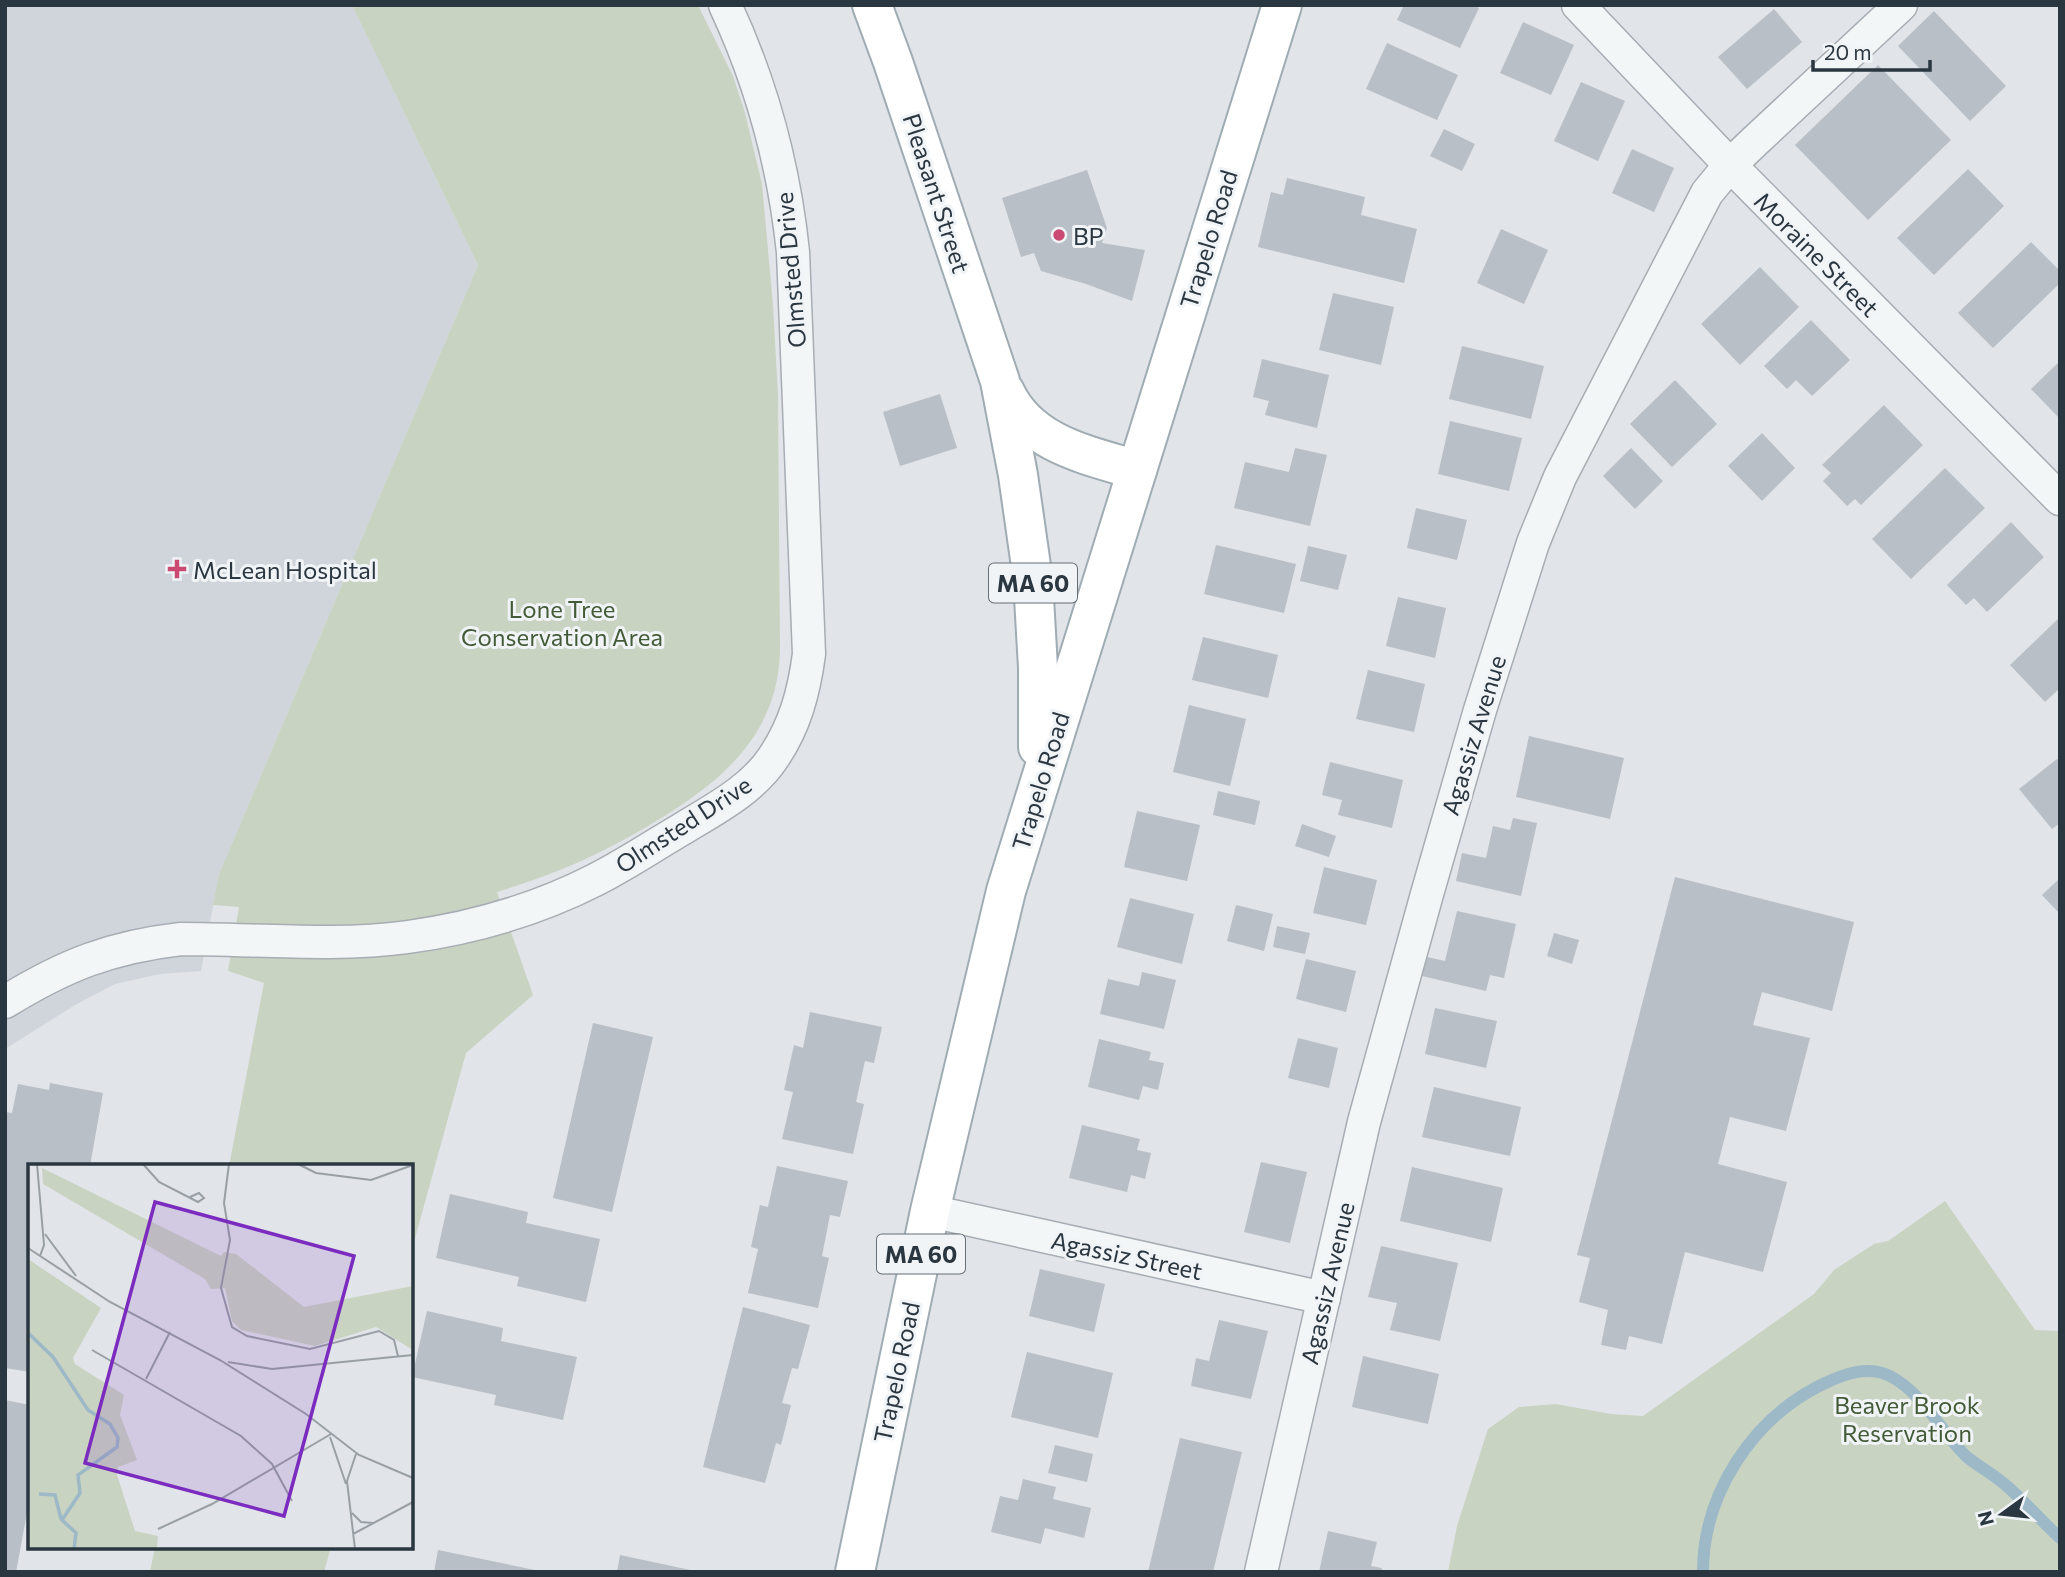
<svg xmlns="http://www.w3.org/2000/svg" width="2065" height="1577" viewBox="0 0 2065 1577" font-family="Commissioner,sans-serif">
  <rect width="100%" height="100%" fill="#e1e5e9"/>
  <polygon fill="#cfd5db" points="5,5 352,5 478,265 219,874 201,971 160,974 115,984 75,1005 5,1049"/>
  <g fill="#c9d3c2">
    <path d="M352,5H698L733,76L745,113L762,184L773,305L778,395L780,651C778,736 720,783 653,823C600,855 556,874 497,892L533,995L466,1053L411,1253V1166H229L264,983L228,971L239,907L213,905L219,874L478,265Z"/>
    <polygon points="1945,1201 2035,1330 2060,1331 2060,1572 1448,1572 1457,1526 1488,1429 1519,1407 1556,1404 1611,1414 1643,1416 1814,1294 1834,1270 1874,1244 1888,1241"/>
    <polygon points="155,1547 331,1547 324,1572 150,1572"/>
  </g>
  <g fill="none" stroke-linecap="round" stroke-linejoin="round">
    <path stroke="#9db9c8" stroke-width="12" d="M1703,1572C1703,1493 1753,1418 1823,1384C1844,1374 1868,1365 1890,1376C1923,1393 1941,1432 1967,1457C1978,1466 1991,1473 2002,1482C2023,1499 2040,1520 2060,1538"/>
  </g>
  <g fill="#b8bfc6">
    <polygon points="1404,5 1473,5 1479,8 1460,48 1397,20"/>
    <polygon points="1774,9 1802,42 1747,89 1718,57"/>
    <polygon points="1934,11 2006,86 1970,121 1898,46"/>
    <polygon points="1523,22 1574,45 1551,95 1500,73"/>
    <polygon points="1387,43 1458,75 1437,120 1366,89"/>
    <polygon points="1878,65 1951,140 1868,220 1795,145"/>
    <polygon points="1581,82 1625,101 1598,161 1554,141"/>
    <polygon points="1444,129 1475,144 1462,171 1430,156"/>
    <polygon points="1632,149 1674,168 1654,212 1612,193"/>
    <polygon points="1968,169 2004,206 1934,275 1897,238"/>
    <polygon points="1087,170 1107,228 1102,243 1145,250 1132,301 1086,284 1041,271 1034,253 1021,257 1002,198"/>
    <polygon points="1287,178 1365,197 1361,215 1417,229 1404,283 1258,247 1271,192 1283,195"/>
    <polygon points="1501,229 1548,250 1524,304 1477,283"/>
    <polygon points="2031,242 2060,271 2060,283 1993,348 1958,313"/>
    <polygon points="1760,267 1799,307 1740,365 1701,324"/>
    <polygon points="1333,293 1394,307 1381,365 1319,350"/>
    <polygon points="1811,320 1850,360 1812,396 1796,380 1787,389 1764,366"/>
    <polygon points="1462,346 1544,366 1531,419 1449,399"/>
    <polygon points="1262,359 1329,375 1317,428 1265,415 1269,401 1253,397"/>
    <polygon points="2060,361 2060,419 2031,389"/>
    <polygon points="1675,380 1717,424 1672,467 1630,424"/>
    <polygon points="940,394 957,448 900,466 883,412"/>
    <polygon points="1884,405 1923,445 1861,505 1855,499 1847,506 1823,481 1831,473 1822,465"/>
    <polygon points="1450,421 1522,438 1509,491 1438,474"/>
    <polygon points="1762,433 1795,468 1762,501 1728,466"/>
    <polygon points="1295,448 1327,455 1310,526 1234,508 1245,462 1289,472"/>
    <polygon points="1631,448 1663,481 1635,509 1603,476"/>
    <polygon points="1945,468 1985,508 1911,579 1872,539"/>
    <polygon points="1416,508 1467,520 1457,560 1407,548"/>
    <polygon points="2011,522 2044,557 1987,612 1974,598 1966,605 1947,585"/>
    <polygon points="1216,545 1296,564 1284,613 1204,594"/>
    <polygon points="1308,546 1347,555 1338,590 1300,581"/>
    <polygon points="1398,597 1446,608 1435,658 1386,646"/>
    <polygon points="2060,617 2060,688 2045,702 2010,665"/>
    <polygon points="1203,637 1278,655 1268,698 1192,680"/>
    <polygon points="1368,670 1425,684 1414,732 1356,719"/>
    <polygon points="1189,705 1246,719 1230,786 1173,772"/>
    <polygon points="1529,736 1624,758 1610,819 1516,797"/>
    <polygon points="2057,759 2060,762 2060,823 2052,829 2019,789"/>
    <polygon points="1330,762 1403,780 1392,828 1338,815 1342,800 1322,795"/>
    <polygon points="1218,791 1260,801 1255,825 1213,815"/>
    <polygon points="1137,811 1200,825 1187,881 1124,867"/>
    <polygon points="1513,818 1537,823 1521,896 1456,881 1462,853 1486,858 1493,826 1510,830"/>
    <polygon points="1302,824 1336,836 1329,857 1295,846"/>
    <polygon points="1324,867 1377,880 1366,925 1313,913"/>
    <polygon points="1675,877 1854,922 1832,1011 1762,992 1753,1025 1810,1038 1786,1131 1730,1117 1718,1164 1787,1182 1763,1272 1685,1252 1662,1344 1629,1336 1626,1350 1601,1345 1608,1310 1579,1302 1590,1258 1577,1255"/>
    <polygon points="2060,878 2060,914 2042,895"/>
    <polygon points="1130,898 1194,914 1182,964 1117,947"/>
    <polygon points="1236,905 1273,914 1264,951 1227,941"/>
    <polygon points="1457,911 1516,924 1504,978 1490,975 1486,991 1422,976 1427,957 1445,961"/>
    <polygon points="1277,926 1310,933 1305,954 1273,947"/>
    <polygon points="1554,933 1579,940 1572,964 1547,956"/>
    <polygon points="1306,959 1356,971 1346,1012 1296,999"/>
    <polygon points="1142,972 1176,980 1164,1029 1100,1014 1108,979 1139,986"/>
    <polygon points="1435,1008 1497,1021 1486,1068 1425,1054"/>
    <polygon points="810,1012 882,1027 874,1063 865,1061 856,1102 864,1104 853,1154 782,1139 793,1092 784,1090 794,1045 803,1048"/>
    <polygon points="593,1023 653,1037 612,1212 553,1198"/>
    <polygon points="1298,1038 1338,1048 1329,1088 1288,1078"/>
    <polygon points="1099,1039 1151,1052 1149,1060 1164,1063 1158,1090 1143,1086 1139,1100 1088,1087"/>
    <polygon points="50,1083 103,1093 90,1166 30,1166 30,1372 5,1368 5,1112 12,1113 18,1084 49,1090"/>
    <polygon points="1434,1087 1521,1107 1510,1156 1422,1137"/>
    <polygon points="1082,1125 1140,1139 1137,1150 1151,1153 1145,1179 1131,1175 1127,1192 1069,1178"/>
    <polygon points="1261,1162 1307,1172 1290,1243 1244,1232"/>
    <polygon points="777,1166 848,1181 840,1217 830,1215 822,1256 829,1258 818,1308 748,1293 758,1249 751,1247 760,1205 768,1207"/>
    <polygon points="1412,1167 1503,1188 1491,1242 1400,1221"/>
    <polygon points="450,1194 528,1212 526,1223 600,1239 586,1302 517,1286 519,1277 436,1258"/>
    <polygon points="1381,1246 1458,1263 1440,1341 1390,1330 1397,1303 1368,1297"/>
    <polygon points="1040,1269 1105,1284 1094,1332 1029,1316"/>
    <polygon points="743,1307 810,1325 798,1369 792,1368 782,1403 791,1405 781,1445 776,1443 765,1483 703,1467"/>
    <polygon points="427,1311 503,1328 501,1341 577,1357 563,1420 494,1405 496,1395 412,1377"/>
    <polygon points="1219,1320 1268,1331 1251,1399 1191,1386 1196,1358 1209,1361"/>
    <polygon points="1027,1352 1113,1373 1098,1438 1011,1417"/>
    <polygon points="1363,1356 1439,1374 1428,1424 1352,1407"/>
    <polygon points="5,1400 30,1405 30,1497 16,1572 5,1572"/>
    <polygon points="1180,1438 1242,1452 1213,1572 1148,1572"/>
    <polygon points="1055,1445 1093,1454 1087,1482 1048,1473"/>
    <polygon points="1023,1479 1056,1487 1053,1499 1091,1508 1084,1538 1045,1528 1041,1544 991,1532 1000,1496 1018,1500"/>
    <polygon points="1328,1531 1377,1542 1371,1566 1382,1568 1381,1572 1319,1572"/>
    <polygon points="438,1550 540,1571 540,1572 434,1572"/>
    <polygon points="620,1555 695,1571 695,1572 617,1572"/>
  </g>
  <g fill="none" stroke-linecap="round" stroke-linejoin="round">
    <g stroke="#a6adb3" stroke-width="35">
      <g id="minor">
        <polyline points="1578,5 1730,165 2060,499"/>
        <path d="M5,1002C65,965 111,947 181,939C256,939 334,947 408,937C473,928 536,910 595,880C625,865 653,846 682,829C713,810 752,790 773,758C795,726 804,692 809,654L793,252C784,166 762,84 725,5"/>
        <polyline points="930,1211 1324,1298"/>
        <polyline points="1261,1572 1364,1122 1427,894 1480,710 1533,543 1560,477 1707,193 1730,165 1754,142 1901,5"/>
      </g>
    </g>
    <g stroke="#a0acb4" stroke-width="42">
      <g id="primary">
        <polyline points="872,5 893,62 1000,381 1018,475 1033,580 1038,668 1038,747"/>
        <path d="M1005,392C1029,444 1087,455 1137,470"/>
        <polyline points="855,1572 930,1211 1006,891 1282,5"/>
      </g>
    </g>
    <use href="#minor" stroke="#f3f6f7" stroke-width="32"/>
    <use href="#primary" stroke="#fff" stroke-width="38"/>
  </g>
  <g fill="#ca4a72" stroke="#f0f4f7" stroke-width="2.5">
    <circle cx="1059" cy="235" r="7"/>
    <path d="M173.5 558.5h7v7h7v7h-7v7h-7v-7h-7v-7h7z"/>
  </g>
  <g text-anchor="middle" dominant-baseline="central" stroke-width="6" stroke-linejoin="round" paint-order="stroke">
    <g fill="#f0f4f7" stroke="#656f77" stroke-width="2">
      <rect x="989" y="563.5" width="88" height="39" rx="5"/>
      <rect x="877" y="1234.5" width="88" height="39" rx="5"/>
    </g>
    <g font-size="23" font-weight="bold" fill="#2a3640">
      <text x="1033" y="583">MA 60</text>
      <text x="921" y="1254">MA 60</text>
    </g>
    <g font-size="24" fill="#2a3640" stroke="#f0f4f7">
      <text transform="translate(937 193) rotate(72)">Pleasant Street</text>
      <text transform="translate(1208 239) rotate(-73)">Trapelo Road</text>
      <text transform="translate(1817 254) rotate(45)">Moraine Street</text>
      <text transform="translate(790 270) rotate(-95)">Olmsted Drive</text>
      <text transform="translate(1473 735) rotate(-73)">Agassiz Avenue</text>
      <text transform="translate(1040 781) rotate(-73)">Trapelo Road</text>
      <text transform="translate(683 824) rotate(-33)">Olmsted Drive</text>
      <text transform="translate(1127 1255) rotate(12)">Agassiz Street</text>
      <text transform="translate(1327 1283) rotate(-77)">Agassiz Avenue</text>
      <text transform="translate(896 1372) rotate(-78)">Trapelo Road</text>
    </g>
    <g font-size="24" fill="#2a3640" stroke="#f0f4f7" text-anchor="start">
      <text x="1073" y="235">BP</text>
      <text x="193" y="569">McLean Hospital</text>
    </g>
    <g font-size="24" fill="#445b37" stroke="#f0f4f7">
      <text x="562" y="608">Lone Tree<tspan x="562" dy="28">Conservation Area</tspan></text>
      <text x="1907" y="1404">Beaver Brook<tspan x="1907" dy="28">Reservation</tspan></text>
    </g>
  </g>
  <g transform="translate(28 1164)">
    <rect width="385" height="385" fill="#e1e5e9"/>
    <path d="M14,4L193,92L196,88L208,90L276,143L385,122V186L348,163L287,182L213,166L204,157L197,124L183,125L177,115L15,20ZM0,95L73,144L45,194L47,200L96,231L92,251L109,296L90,303L89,311L107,367L130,372L129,385H0Z" fill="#c9d3c2"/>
    <path fill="none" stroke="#9db9c8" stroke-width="3.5" d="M0,169L25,193L60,246L82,260L90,274L89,283L50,311L52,329L34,356L48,369L46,385M11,330L27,331L33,355"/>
    <path fill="none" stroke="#989fa5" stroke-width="2" d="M9,0L16,81L12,92M115,0L131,18L170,38L176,34L171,29L162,33M201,0L196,39L202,76L193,124L204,163L219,172L282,185L351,167L366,176L370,192M270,0L288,9L343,16L385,1M17,70L48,112M0,84L82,138L192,196L278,250L331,291L385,314M64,186L213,272L244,300L264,337M200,198L244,205L385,191M118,215L142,168M302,273L318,320M324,349L333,358L345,359M130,365L184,340L303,270M325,370L385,338M327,385L319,317L328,290"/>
    <path fill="#7b2cbf" fill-opacity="0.15" stroke="#7b2cbf" stroke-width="3.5" d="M127,38L326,92L256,352L57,299Z"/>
    <rect width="385" height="385" fill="none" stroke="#2a3640" stroke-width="3.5"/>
  </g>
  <rect width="2065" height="1577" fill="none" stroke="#2a3640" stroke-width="14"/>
  <g transform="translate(2002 1514) rotate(255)" stroke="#f0f4f7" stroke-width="5" paint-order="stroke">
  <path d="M0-5L12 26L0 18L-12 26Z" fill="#2a3640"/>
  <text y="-10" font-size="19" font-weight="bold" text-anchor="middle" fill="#2a3640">N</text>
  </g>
  <path d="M1813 60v10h117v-10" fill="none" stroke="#2a3640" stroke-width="3.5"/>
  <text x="1824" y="60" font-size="21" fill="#2a3640" stroke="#f0f4f7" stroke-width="5" paint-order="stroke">20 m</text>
</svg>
